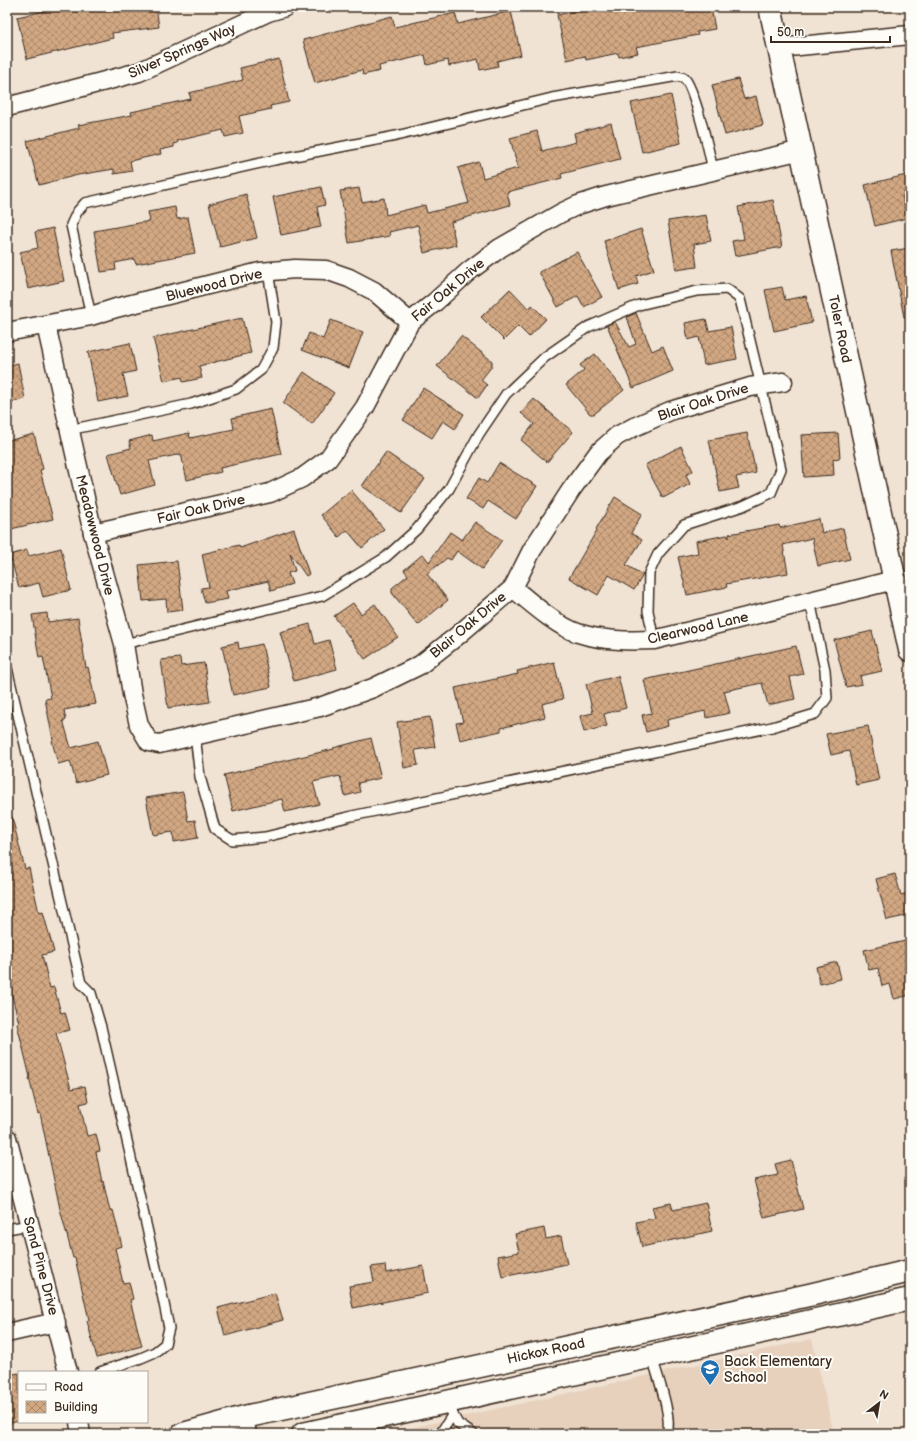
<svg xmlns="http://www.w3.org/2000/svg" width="917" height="1441" viewBox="0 0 917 1441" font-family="'Balsamiq Sans',sans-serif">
  <defs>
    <pattern id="building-cross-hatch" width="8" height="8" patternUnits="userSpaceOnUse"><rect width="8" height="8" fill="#d2a883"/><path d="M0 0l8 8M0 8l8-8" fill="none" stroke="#ac896b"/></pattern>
  </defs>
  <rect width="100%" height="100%" fill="#f0e3d4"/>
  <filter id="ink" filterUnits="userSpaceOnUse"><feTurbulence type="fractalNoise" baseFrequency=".025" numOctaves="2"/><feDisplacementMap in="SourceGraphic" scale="8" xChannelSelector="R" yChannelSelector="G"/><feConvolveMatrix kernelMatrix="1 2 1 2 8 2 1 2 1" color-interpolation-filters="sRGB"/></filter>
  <g filter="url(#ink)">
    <polygon fill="#e7d1bc" points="812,1339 834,1434 383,1434"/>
    <g fill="url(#building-cross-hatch)" stroke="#3b2a1e">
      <polygon points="62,7 156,7 159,27 112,33 113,38 27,59 17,17"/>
      <polygon points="593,7 711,7 715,29 697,32 698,35 636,47 638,53 619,57 618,53 586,60 585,56 567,60 557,15"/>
      <polygon points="511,11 521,55 497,61 498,66 480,70 478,59 449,66 448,60 427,65 425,55 379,66 380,71 363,75 362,70 315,83 303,40 392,16 395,27 455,13 458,24"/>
      <polygon points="279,59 289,102 270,106 271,109 239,116 243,133 225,137 223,130 177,141 178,143 174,144 174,147 160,150 161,154 130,161 132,171 114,174 114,169 78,175 39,185 27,141 79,128 78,125 132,115 131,112 191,99 189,93 243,80 240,68"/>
      <polygon points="738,79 744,99 756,96 763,125 725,135 712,85"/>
      <polygon points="671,95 681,143 642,152 631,103"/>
      <polygon points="611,123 620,159 561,174 562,178 507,192 510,205 451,222 456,245 424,253 418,225 389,232 390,236 349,243 340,191 359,188 362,202 384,198 386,215 425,205 427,213 469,203 458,168 479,162 483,178 518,168 510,138 537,131 542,151 576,142 574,133"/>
      <polygon points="910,174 910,194 902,196 907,218 875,226 865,185"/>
      <polygon points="321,187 325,205 317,207 321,227 281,235 273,197"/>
      <polygon points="246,194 257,238 220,247 209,204"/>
      <polygon points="773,200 782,247 735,256 732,241 744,239 738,207"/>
      <polygon points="175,207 177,219 188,217 195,253 136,264 134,259 115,263 116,270 101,272 94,231 150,221 148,212"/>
      <polygon points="706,215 711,241 694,244 697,267 676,270 668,221"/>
      <polygon points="53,228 64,281 28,289 20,252 38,248 35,232"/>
      <polygon points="641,229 654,270 636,276 638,284 619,290 604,241"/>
      <polygon points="910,248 910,317 904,317 891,251"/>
      <polygon points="577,252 602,297 584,307 578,296 558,307 539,272"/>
      <polygon points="782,287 785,300 806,296 812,323 774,331 765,290"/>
      <polygon points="510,289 529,309 532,305 546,319 529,337 518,326 504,340 481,317"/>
      <polygon points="636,313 652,351 663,346 673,371 633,388 607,325 615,322 629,347 636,344 627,317"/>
      <polygon points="242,318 251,353 199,366 202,378 183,382 182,377 164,381 153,338"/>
      <polygon points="706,319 709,331 731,327 737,359 704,365 699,337 688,340 685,323"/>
      <polygon points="331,320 363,332 349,368 302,350 309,333 323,339"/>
      <polygon points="461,336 492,361 492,366 481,380 487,385 478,398 437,366"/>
      <polygon points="130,343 136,371 123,374 128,396 98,402 88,352"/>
      <polygon points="595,354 624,390 594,414 590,414 566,385 584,370 580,365"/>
      <polygon points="18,363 25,399 7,403 7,366"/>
      <polygon points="304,372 334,393 312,424 283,403"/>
      <polygon points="423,388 464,414 455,429 443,421 432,438 403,420"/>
      <polygon points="534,399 573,432 547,462 521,440 534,424 521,413"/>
      <polygon points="271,409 281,454 220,468 221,472 187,480 181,454 149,461 155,485 120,495 108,454 131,448 129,441 152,435 153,441 189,433 190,438 234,429 232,418"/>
      <polygon points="747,433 756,473 736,477 739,488 720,492 709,440"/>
      <polygon points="838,433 840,458 833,459 834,475 804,477 801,435"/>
      <polygon points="34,434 43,469 40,470 53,519 11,529 7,514 7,441"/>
      <polygon points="681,446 693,471 686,475 690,484 663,498 645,465"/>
      <polygon points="386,452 425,479 401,513 362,486"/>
      <polygon points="499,463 537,486 516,519 488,501 483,509 466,499 479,478 487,483"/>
      <polygon points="351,490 384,529 362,548 347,530 339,537 321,515"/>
      <polygon points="615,497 642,514 631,533 642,540 626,565 643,575 634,590 609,575 598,595 569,578 597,530 596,529"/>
      <polygon points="819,519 822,533 843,528 850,559 818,566 812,538 783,545 788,573 726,584 727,587 687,595 678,557 698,553 696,541 727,535 729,538 729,534 779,525 780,528"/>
      <polygon points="475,522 502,540 482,569 457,551 451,560 447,558 427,574 448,600 418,625 392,593 392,588 408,575 404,570 423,554 429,562 450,532 462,540"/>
      <polygon points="294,529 309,574 306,576 290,553 295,571 288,573 292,584 271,591 268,581 226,591 228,599 205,603 201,588 209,587 202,554 239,545 240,548"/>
      <polygon points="61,548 71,590 43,597 39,583 19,588 10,555 27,550 29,556"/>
      <polygon points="177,561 183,610 167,612 166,599 143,601 139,565"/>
      <polygon points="353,603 361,614 375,604 398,637 365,659 334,616"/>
      <polygon points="47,613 48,622 78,618 86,668 88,667 96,704 64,710 66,720 63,720 71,748 98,741 107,775 76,783 70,761 58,764 52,741 53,740 45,699 51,698 43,657 39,658 32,615"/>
      <polygon points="310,624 315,644 329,640 337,669 294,681 280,632"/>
      <polygon points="872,631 882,671 860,676 862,684 846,687 834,640"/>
      <polygon points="238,642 239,649 262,644 271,687 233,695 222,646"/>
      <polygon points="796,646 803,674 790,677 795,699 768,705 762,683 724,691 730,713 706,718 705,711 667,720 668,726 646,732 642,715 652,713 644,680"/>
      <polygon points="180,658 181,666 204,663 210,702 168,708 161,660"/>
      <polygon points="554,662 563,699 542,704 545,717 501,728 501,731 460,740 456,723 463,722 455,688 518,674 517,671"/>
      <polygon points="618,676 626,708 604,714 607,726 584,732 580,716 593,713 586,684"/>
      <polygon points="430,717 435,747 415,750 418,765 404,768 397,722"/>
      <polygon points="868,726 879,780 856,785 849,751 831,755 826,734"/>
      <polygon points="371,738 381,778 358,783 360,792 345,796 340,776 313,782 319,804 285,812 282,799 233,811 224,775 334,749 333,748"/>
      <polygon points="183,792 188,821 195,820 198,838 174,842 173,832 153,835 146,798"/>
      <polygon points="7,817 12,817 25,869 29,868 39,913 43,912 54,952 42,955 50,988 54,987 61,1013 65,1012 70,1030 56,1033 71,1089 85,1086 88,1102 80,1104 87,1136 96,1134 100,1151 96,1152 102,1182 103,1181 110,1211 113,1210 122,1246 115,1248 123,1283 129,1282 133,1299 130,1300 142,1346 97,1358 87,1321 89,1320 75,1258 73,1258 60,1209 40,1113 38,1114 29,1078 30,1077 17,1024 19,1023 7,977"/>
      <polygon points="895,874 901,895 910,892 910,915 887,920 876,879"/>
      <polygon points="910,940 910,995 894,999 890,984 882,986 878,968 869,970 864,950"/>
      <polygon points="837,962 841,979 820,984 816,967"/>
      <polygon points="791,1160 803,1209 764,1218 754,1180 778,1175 775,1164"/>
      <polygon points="671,1203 673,1210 706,1203 712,1231 642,1247 636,1222 655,1218 652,1207"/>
      <polygon points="544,1228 546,1239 561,1236 567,1264 502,1277 498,1256 519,1252 515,1234"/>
      <polygon points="385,1265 386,1273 423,1266 428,1293 353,1308 349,1286 374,1282 371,1267"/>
      <polygon points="275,1293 283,1320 225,1336 218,1308"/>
      <polygon points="19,1373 19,1421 7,1424 7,1375"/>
    </g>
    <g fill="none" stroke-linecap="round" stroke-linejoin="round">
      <g stroke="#3b2a1e" stroke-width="12">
        <g id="service">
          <path d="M91,316L71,225L77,212L85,203L274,160L396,136L552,98L678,76C680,77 683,77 684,78C694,86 710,155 713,171"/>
          <polyline points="69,430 191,404 236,389 261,370 273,348 276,322 268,271"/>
          <polyline points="124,644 322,596 386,557 417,529 449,489 479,434 506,394 545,357 588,327 639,305 697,291 727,289 740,299 781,469 771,493 743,506 684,525 658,554 649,573 648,611 654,640"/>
          <polyline points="7,668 81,983 91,993 101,1027 162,1294 169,1328 165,1344 155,1352 141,1358 100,1372"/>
          <polyline points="195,735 200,777 215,829 232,840 265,837 352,816 772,727 815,714 827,698 825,670 810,601"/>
          <polyline points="7,1229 30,1225"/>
          <path d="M652,1357C657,1375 673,1417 667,1434"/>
          <polyline points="446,1402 458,1424 473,1434"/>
          <polyline points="440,1434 453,1414"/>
        </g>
      </g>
      <g stroke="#3b2a1e" stroke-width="21">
        <g id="minor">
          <polyline points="779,48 910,35"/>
          <polyline points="7,107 139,72 268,12 285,7"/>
          <polyline points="46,325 93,533 124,644 132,694 139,725 149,742 159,744 320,707 373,688 420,665 457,636 513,588 532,550 571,490 598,453 617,436 634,427 670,411 750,387 783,382"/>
          <polyline points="7,332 91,316 116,308 260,272 295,269 326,270 349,278 374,291 410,322"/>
          <polyline points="93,533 270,493 302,478 328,459 365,407 410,322 435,302 469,271 500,248 561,213 578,205 606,196 802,150"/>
          <path d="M513,588C530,602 558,627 578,633C603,641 629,641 654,640L894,580"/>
          <polyline points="7,1138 68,1372"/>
          <polyline points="7,1333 56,1322"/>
          <polyline points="244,1417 247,1434"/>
          <polyline points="79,1422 81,1434"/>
        </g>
      </g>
      <g stroke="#3b2a1e" stroke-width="25">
        <g id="tertiary">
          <polyline points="770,7 910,650"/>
          <polyline points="183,1434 244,1417 809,1295 910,1271"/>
          <polyline points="303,1434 910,1299"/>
        </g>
      </g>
      <use href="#service" stroke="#fdfcf7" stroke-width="9"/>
      <use href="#minor" stroke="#fdfcf7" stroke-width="18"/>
      <use href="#tertiary" stroke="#fdfcf7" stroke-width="22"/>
    </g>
  </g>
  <defs>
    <g id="school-pin" transform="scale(1)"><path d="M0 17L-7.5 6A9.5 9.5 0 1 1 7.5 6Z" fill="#1f6fb2" stroke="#fdfcf7"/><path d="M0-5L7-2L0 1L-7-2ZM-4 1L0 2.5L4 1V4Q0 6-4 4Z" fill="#fff"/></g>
  </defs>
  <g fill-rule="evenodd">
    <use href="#school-pin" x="710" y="1369"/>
  </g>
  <g text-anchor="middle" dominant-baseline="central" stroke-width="4" stroke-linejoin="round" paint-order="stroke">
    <g font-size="14" fill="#3b2a1e" stroke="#fdfcf7">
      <text transform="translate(182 51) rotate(-24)">Silver Springs Way</text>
      <text transform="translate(214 285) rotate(-14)">Bluewood Drive</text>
      <text transform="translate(448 290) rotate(-40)">Fair Oak Drive</text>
      <text transform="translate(840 329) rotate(78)">Toler Road</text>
      <text transform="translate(703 402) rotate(-18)">Blair Oak Drive</text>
      <text transform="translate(201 509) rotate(-13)">Fair Oak Drive</text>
      <text transform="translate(95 535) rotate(76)">Meadowwood Drive</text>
      <text transform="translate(468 625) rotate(-40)">Blair Oak Drive</text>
      <text transform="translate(698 628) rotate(-13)">Clearwood Lane</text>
      <text transform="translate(41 1266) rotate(75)">Sand Pine Drive</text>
      <text transform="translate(546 1351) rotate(-12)">Hickox Road</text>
    </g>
    <g font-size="14" fill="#3b2a1e" stroke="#fdfcf7" text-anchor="start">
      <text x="724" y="1361">Back Elementary<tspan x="724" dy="16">School</tspan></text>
    </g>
  </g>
  <rect width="917" height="1441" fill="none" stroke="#fdfcf7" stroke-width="24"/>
  <rect x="12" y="12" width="893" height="1417" fill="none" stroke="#3b2a1e" stroke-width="1.5" filter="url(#ink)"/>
  <rect x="18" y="1371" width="130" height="52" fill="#fdfcf7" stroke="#afa8a0"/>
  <rect x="26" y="1384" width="20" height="6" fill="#fdfcf7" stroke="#afa8a0"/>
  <text x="54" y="1391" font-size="12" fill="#3b2a1e">Road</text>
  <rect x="26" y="1401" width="20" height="12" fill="url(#building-cross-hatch)" stroke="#afa8a0"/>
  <text x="54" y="1411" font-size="12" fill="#3b2a1e">Building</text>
  <g transform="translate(879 1403) rotate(31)" stroke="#fdfcf7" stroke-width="3" paint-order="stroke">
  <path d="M0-3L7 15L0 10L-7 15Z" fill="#3b2a1e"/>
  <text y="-6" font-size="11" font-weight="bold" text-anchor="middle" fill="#3b2a1e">N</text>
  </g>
  <path d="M771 36v6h119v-6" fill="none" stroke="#3b2a1e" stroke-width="2"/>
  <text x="777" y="36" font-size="12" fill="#3b2a1e" stroke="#fdfcf7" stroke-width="3" paint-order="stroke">50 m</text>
</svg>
